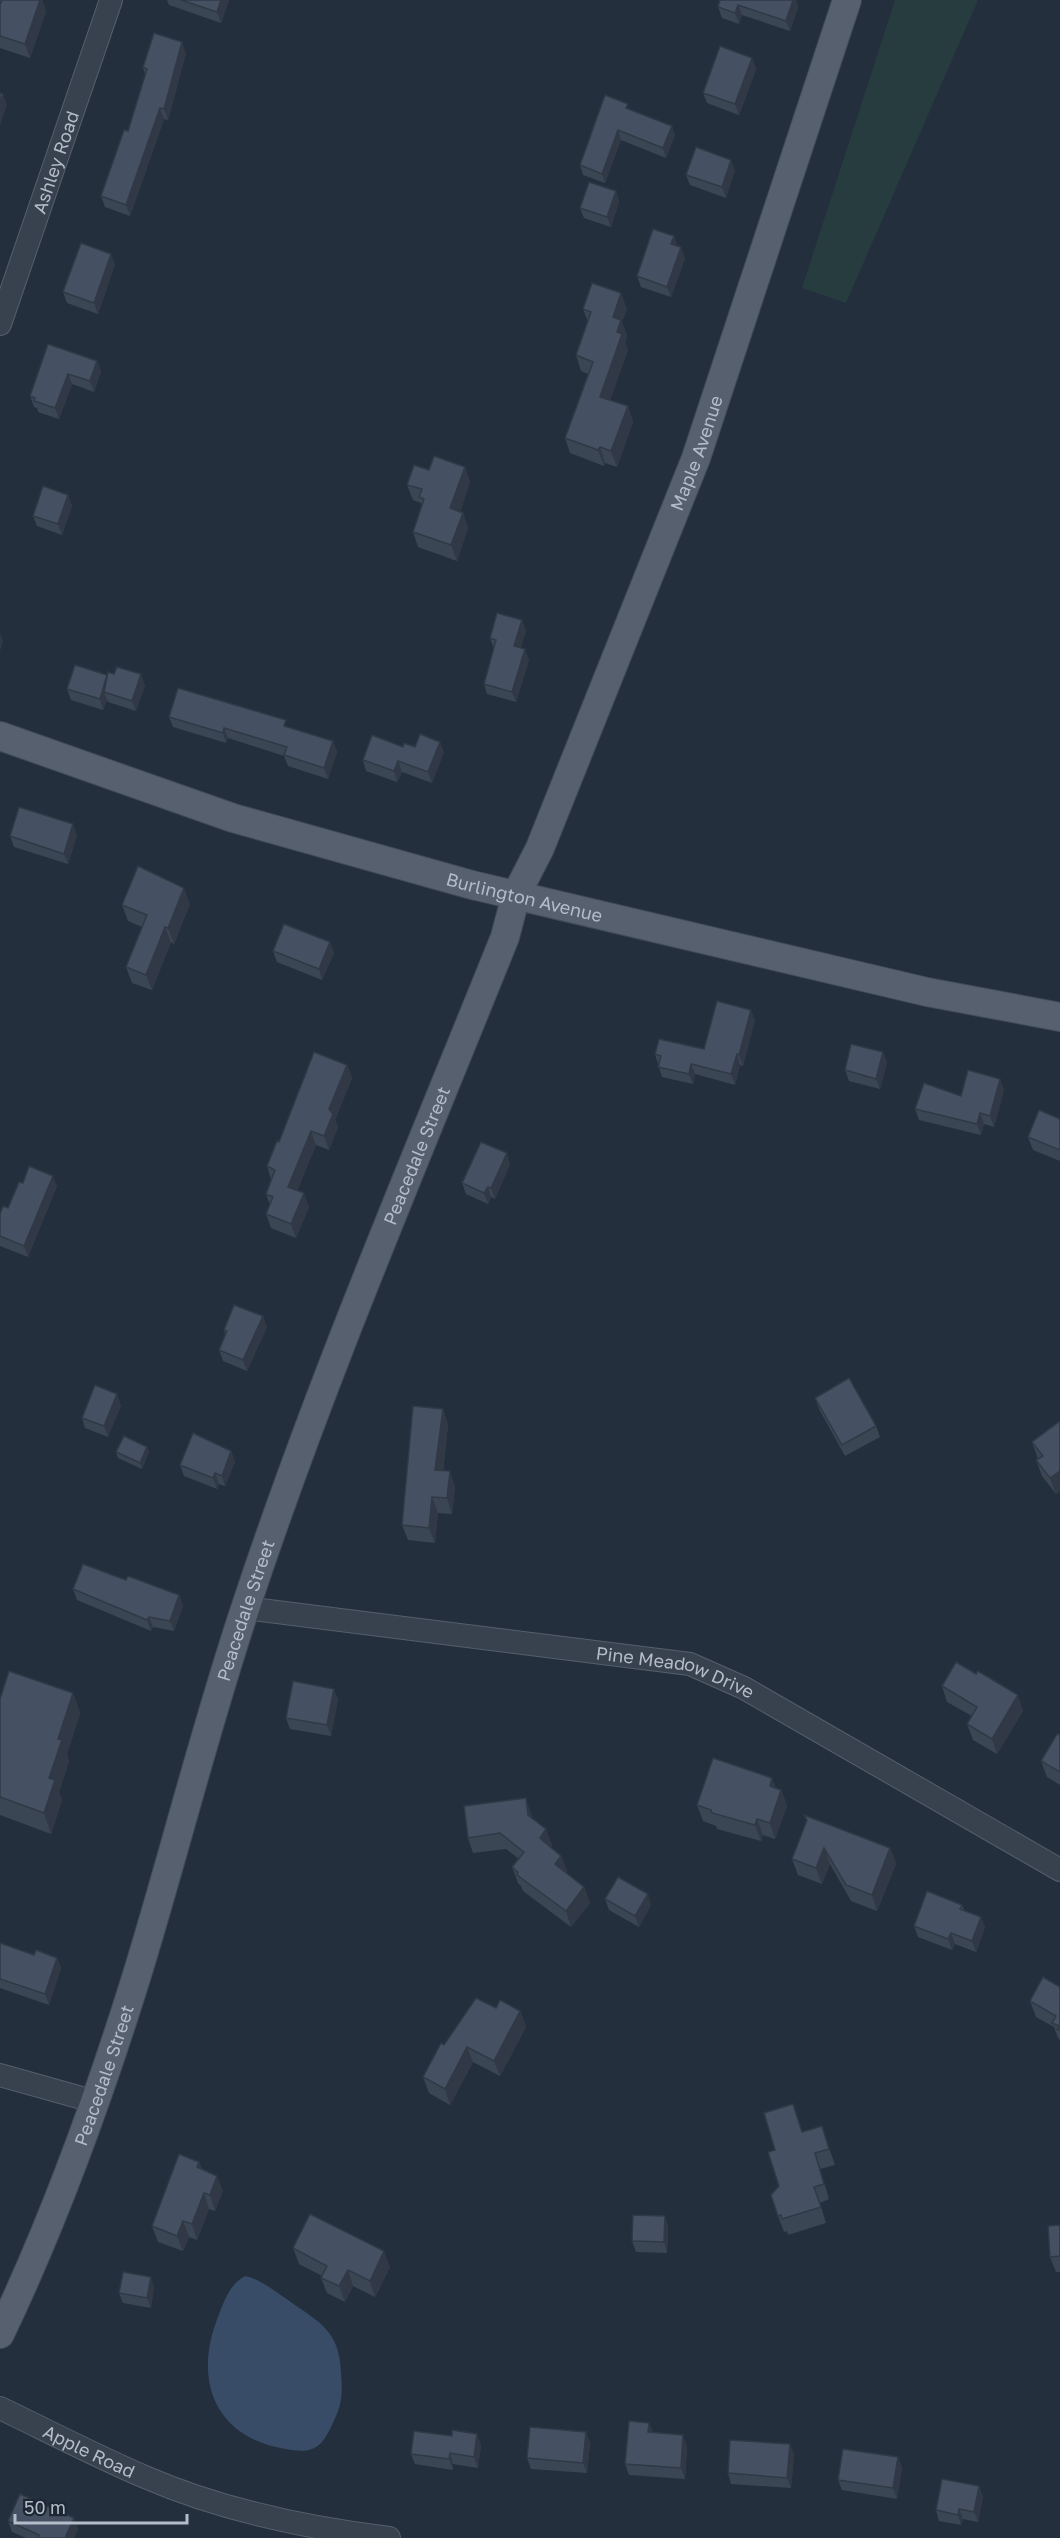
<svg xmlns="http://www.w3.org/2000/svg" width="1060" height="2538" viewBox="0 0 1060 2538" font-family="'Golos Text',sans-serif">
  <rect width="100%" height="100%" fill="#242f3e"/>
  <polygon fill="#263c3f" points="895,0 978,0 846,303 802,288"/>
  <path fill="#394c67" d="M245,2276C261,2279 274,2291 288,2300C320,2323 339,2330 341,2372C342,2389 343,2400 336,2416C332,2425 327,2437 320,2444C310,2453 298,2451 286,2449C214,2438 193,2379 218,2317C224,2301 230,2284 245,2276Z"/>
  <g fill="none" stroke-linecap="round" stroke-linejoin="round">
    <g stroke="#565f6c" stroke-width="24">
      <g id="minor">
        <path id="s1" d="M0,324L111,0"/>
        <path id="s2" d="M245,1608L690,1664L744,1688L1060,1870"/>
        <polyline points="0,2075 96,2102"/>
        <path id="s3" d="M0,2408C48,2431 96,2456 145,2477C221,2510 307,2528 389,2538"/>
      </g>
    </g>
    <g stroke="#414a57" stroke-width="30">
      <g id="major">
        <path id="s4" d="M0,736L233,818L472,885L927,992L1060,1017"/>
        <path id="s5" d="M0,2334C55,2219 98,2100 136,1978C174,1855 205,1728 246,1606C321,1379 416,1159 505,937L516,895L540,848L696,458L847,0"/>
      </g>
    </g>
    <use href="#minor" stroke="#38414e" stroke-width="22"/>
    <use href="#major" stroke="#56606e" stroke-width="28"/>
  </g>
  <g fill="#3b4654">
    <polygon points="0,0 42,0 46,11 30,58 0,48 0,5 1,2"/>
    <polygon points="167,0 229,0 221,23 169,5"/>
    <polygon points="720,0 796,0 798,7 790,31 742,15 739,24 722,18 718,7"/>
    <polygon points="186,53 168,120 164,119 130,216 105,207 101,196 128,131 145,75 143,67"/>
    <polygon points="752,58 756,69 739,115 707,103 703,93"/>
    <polygon points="630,109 675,135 666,158 621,140 605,183 583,175 580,165"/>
    <polygon points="735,170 726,198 690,185 686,175"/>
    <polygon points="616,191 619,202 611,227 584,218 580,208"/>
    <polygon points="674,236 677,246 685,258 671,297 641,287 637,276"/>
    <polygon points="115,264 98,314 67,303 63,292"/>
    <polygon points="583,309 627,309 622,322 627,336 625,342 628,350 610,400 628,406 633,422 617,467 605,463 604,466 570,453 565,438 588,374 581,371 576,355 588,322"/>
    <polygon points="48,344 97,361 101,371 94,392 72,384 59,419 38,412 37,408 34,407 30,396"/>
    <polygon points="465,467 470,482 460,512 463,513 468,528 457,561 418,547 413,532 422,505 421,503 413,500 407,485 429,470"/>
    <polygon points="68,495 72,506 62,535 37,526 33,516"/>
    <polygon points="526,631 520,648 529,660 516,702 487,694 484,684 494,649 490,638"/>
    <polygon points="107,675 145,685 136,711 108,702 107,700 103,710 71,700 67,689"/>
    <polygon points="169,717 288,727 333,741 337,752 328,779 288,766 284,756 228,738 226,743 173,727"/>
    <polygon points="403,747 415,747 444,752 432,783 402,772 397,782 366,771 363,760"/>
    <polygon points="77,835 68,864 14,847 10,836"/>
    <polygon points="190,904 174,944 171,942 152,990 132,983 126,967 142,927 128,921 122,905"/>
    <polygon points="330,942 334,953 322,980 277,962 273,951"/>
    <polygon points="755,1020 743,1066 740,1065 735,1085 695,1074 693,1084 662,1077 655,1054 704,1049"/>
    <polygon points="883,1052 887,1063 880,1089 849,1081 845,1070"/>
    <polygon points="347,1065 352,1078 335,1120 338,1127 329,1150 316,1145 297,1191 309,1207 296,1238 271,1228 266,1214 270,1205 266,1194 271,1179 267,1166 279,1142"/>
    <polygon points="1004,1090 994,1127 984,1124 981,1135 919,1120 915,1109 961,1096"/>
    <polygon points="1060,1119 1060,1161 1033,1150 1028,1137"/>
    <polygon points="510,1164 495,1199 491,1197 488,1204 466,1194 462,1183"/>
    <polygon points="23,1183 57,1186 28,1257 0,1246 0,1214 8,1208"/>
    <polygon points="263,1316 267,1327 247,1371 223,1361 219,1350 225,1334 224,1330"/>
    <polygon points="815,1398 876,1426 880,1437 845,1456 819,1409"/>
    <polygon points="121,1405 108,1437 85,1428 82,1418"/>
    <polygon points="443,1409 448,1425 443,1471 455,1487 452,1514 438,1513 435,1543 408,1540 402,1525"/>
    <polygon points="1060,1421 1060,1491 1056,1494 1042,1476 1036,1460 1038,1459 1032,1442"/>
    <polygon points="147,1447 149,1452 142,1469 118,1458 116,1452"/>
    <polygon points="231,1451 235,1462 225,1486 219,1484 217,1489 184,1476 180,1465"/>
    <polygon points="126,1580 179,1595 183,1606 174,1631 153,1627 151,1631 77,1600 73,1589"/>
    <polygon points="976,1674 1023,1711 997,1754 973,1740 967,1724 972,1716 947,1702 942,1686"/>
    <polygon points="73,1693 80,1713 67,1754 69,1761 59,1792 62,1800 51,1834 0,1815 0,1699"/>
    <polygon points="338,1699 331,1736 290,1729 286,1718"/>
    <polygon points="1060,1735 1060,1785 1047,1777 1041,1761"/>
    <polygon points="776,1788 781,1790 787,1806 775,1839 763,1835 761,1841 717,1829 716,1826 703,1821 697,1805"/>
    <polygon points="531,1814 532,1818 552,1845 551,1847 561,1856 567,1871 566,1873 584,1887 590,1903 571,1927 523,1891 521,1886 518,1883 512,1867 519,1859 506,1849 473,1853 468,1838"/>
    <polygon points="804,1815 890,1848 896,1864 877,1911 851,1901 830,1864 822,1884 798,1875 792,1859 807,1822"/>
    <polygon points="605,1899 651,1905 639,1927 609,1910"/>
    <polygon points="962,1905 964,1910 981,1917 985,1927 976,1952 955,1944 952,1950 918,1937 914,1926"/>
    <polygon points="0,1943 34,1955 57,1958 61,1968 49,2005 0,1988"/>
    <polygon points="1060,1987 1060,2040 1058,2038 1054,2027 1036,2017 1030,2001"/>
    <polygon points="496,2008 520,2011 526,2027 500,2076 473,2062 450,2105 429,2093 423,2077 444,2045"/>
    <polygon points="793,2104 802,2131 827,2141 835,2165 820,2169 829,2199 820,2203 826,2223 788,2235 787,2231 784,2232 778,2216 779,2186 775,2150"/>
    <polygon points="199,2162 202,2169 223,2191 215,2211 209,2209 197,2240 189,2237 183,2251 158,2242 152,2226"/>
    <polygon points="665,2216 668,2227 667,2253 636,2252 632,2241"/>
    <polygon points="1060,2225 1060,2272 1056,2272 1050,2257"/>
    <polygon points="293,2248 390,2267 375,2297 353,2286 345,2302 327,2293 321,2278 322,2276 299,2264"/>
    <polygon points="154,2287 151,2308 123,2303 119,2293"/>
    <polygon points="649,2423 653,2433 687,2446 685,2479 629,2475 625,2464"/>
    <polygon points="586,2432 590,2443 587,2473 531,2469 527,2458"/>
    <polygon points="790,2444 794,2455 791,2488 731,2484 728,2473"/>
    <polygon points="481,2445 478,2468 453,2464 453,2470 415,2464 411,2454"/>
    <polygon points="898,2457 902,2468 897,2499 842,2490 838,2480"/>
    <polygon points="979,2486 983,2497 978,2522 963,2519 961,2525 939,2521 936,2510"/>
    <polygon points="74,2518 78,2529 74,2538 26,2538 12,2532 8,2521"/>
  </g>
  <g fill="#303945">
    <polygon points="36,0 42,0 46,11 30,58 25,44"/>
    <polygon points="221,0 229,0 221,23 217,12"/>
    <polygon points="793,0 796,0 798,7 790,31 786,21"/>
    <polygon points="738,5 742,15 739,24 735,13"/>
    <polygon points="182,42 186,53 168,120 164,109"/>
    <polygon points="752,58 756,69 739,115 735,104"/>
    <polygon points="3,94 7,105 0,125 0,103"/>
    <polygon points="160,108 164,119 130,216 126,205"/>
    <polygon points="672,126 675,135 666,158 663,148"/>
    <polygon points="618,130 621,140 605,183 602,174"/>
    <polygon points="731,160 735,170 726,198 722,187"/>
    <polygon points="616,191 619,202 611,227 607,217"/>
    <polygon points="674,236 678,247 671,244"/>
    <polygon points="681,247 685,258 671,297 667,287"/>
    <polygon points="111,254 115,264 98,314 94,303"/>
    <polygon points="621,293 627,309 622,322 627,336 625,342 628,350 606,412 600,397 613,317"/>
    <polygon points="97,361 101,371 94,392 90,381"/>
    <polygon points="68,374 72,384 59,419 55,408"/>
    <polygon points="628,406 633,422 617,467 611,451"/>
    <polygon points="600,447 605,463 604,466 598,450"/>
    <polygon points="465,467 470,482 456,524 450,508"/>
    <polygon points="68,495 72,506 62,535 58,524"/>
    <polygon points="463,513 468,528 457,561 451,545"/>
    <polygon points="522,620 526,631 518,657 514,646"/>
    <polygon points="0,633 3,642 0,651"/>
    <polygon points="525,649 529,660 516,702 512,692"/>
    <polygon points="141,674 145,685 136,711 132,701"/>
    <polygon points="107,675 104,692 107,700 103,710 100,699"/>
    <polygon points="224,728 228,738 226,743 223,733"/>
    <polygon points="333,741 337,752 328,779 324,768"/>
    <polygon points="440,742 444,752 432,783 428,772"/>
    <polygon points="398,761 402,772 397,782 394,771"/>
    <polygon points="73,824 77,835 68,864 64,854"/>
    <polygon points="184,888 190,904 174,944 168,928"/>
    <polygon points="165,927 171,942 152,990 146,975"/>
    <polygon points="330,942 334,953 322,980 319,969"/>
    <polygon points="751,1010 755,1020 743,1066 739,1055"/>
    <polygon points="883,1052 887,1063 880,1089 876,1079"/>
    <polygon points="737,1054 740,1065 735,1085 731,1074"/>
    <polygon points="691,1064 695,1074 693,1084 689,1074"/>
    <polygon points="347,1065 352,1078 335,1120 338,1127 329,1150 324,1136 329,1109"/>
    <polygon points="1000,1079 1004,1090 994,1127 990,1116"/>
    <polygon points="980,1113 984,1124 981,1135 977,1124"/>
    <polygon points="311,1131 316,1145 293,1201 288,1187"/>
    <polygon points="507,1153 510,1164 495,1199 491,1188"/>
    <polygon points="53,1176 57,1186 28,1257 24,1246"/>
    <polygon points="488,1187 491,1197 488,1204 484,1193"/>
    <polygon points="304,1193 309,1207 296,1238 291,1224"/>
    <polygon points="263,1316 267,1327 247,1371 243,1360"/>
    <polygon points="117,1394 121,1405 108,1437 104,1426"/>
    <polygon points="443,1409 448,1425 441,1486 435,1470"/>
    <polygon points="147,1447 149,1452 142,1469 140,1463"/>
    <polygon points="231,1451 235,1462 225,1486 222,1476"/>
    <polygon points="450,1471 455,1487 452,1514 447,1498"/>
    <polygon points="1060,1471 1060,1491 1056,1494 1050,1478"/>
    <polygon points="215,1473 219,1484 217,1489 213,1478"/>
    <polygon points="432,1497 438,1513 435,1543 429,1528"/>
    <polygon points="179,1595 183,1606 174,1631 170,1621"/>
    <polygon points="149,1617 153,1627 151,1631 147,1620"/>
    <polygon points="334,1689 338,1699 331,1736 327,1725"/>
    <polygon points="73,1693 80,1713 67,1754 69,1761 59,1792 62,1800 51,1834 44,1813 49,1778 58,1739"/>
    <polygon points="1018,1695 1023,1711 997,1754 992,1739"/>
    <polygon points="772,1778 778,1793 770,1786"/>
    <polygon points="781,1790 787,1806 775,1839 770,1823"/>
    <polygon points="526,1798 531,1814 534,1831 528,1815"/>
    <polygon points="757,1819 763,1835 761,1841 755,1825"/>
    <polygon points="546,1829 552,1845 545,1854 540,1838"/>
    <polygon points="824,1848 830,1864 822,1884 816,1868"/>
    <polygon points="890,1848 896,1864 877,1911 872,1895"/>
    <polygon points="561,1856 567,1871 561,1880 555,1864"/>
    <polygon points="584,1887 590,1903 571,1927 566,1911"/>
    <polygon points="648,1894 651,1905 639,1927 635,1916"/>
    <polygon points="981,1917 985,1927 976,1952 972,1941"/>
    <polygon points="951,1933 955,1944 952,1950 948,1939"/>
    <polygon points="57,1958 61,1968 49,2005 45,1994"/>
    <polygon points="520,2011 526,2027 500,2076 494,2061"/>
    <polygon points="467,2047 473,2062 450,2105 445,2089"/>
    <polygon points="822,2126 835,2165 829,2149"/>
    <polygon points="199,2162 205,2177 197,2167"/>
    <polygon points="217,2176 223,2191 215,2211 210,2195"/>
    <polygon points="204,2193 209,2209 197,2240 192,2224"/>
    <polygon points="665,2216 668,2227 667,2253 664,2242"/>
    <polygon points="183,2221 189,2237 183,2251 177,2236"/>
    <polygon points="384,2251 390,2267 375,2297 370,2281"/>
    <polygon points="348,2270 353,2286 345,2302 339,2286"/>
    <polygon points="151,2277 154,2287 151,2308 147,2298"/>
    <polygon points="649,2423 653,2433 648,2432"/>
    <polygon points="586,2432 590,2443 587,2473 583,2463"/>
    <polygon points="477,2434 481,2445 478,2468 474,2457"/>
    <polygon points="683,2435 687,2446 685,2479 681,2468"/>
    <polygon points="790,2444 794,2455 791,2488 787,2478"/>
    <polygon points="450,2453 453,2464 453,2470 449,2459"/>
    <polygon points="898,2457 902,2468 897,2499 893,2488"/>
    <polygon points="979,2486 983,2497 978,2522 974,2512"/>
    <polygon points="959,2509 963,2519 961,2525 958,2515"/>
    <polygon points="74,2518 78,2529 74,2538 65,2538"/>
  </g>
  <g fill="#455162" stroke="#303945" stroke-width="1.5">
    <polygon points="2,0 40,0 25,44 0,36 0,5"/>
    <polygon points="181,0 221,0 217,12"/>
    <polygon points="720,0 793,0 786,21 738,5 735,13 718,7"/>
    <polygon points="154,33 182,42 164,109 160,108 126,205 101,196 124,130 128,131 147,69 143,67"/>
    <polygon points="720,46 752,58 735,104 703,93"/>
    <polygon points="0,93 3,94 0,103"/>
    <polygon points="605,95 628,104 626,108 672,126 663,148 618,130 602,174 580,165"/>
    <polygon points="696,147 731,160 722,187 686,175"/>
    <polygon points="589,182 616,191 607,217 580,208"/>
    <polygon points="653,229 674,236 671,244 681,247 667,287 637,276"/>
    <polygon points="81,243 111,254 94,303 63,292"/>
    <polygon points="592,283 621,293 613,317 621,320 617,332 622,334 600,397 628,406 611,451 600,447 598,450 565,438 593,362 576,355 591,312 583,309"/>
    <polygon points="48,344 97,361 90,381 68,374 55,408 34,401 35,398 30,396"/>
    <polygon points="434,456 465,467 450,508 463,513 451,545 413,532 424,499 419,497 422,489 407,485 414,465 429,470"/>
    <polygon points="43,486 68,495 58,524 33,516"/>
    <polygon points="497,613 522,620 514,646 525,649 512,692 484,684 496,640 490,638"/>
    <polygon points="75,665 107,675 100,699 67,689"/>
    <polygon points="117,667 141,674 132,701 104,692 108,672 114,674"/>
    <polygon points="178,688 286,720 284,726 333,741 324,768 284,755 287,747 224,728 223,733 169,717"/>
    <polygon points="420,734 440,742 428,772 398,761 394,771 363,760 372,735 403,747 404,743 415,747"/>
    <polygon points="19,807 73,824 64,854 10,836"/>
    <polygon points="138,866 184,888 168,928 165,927 146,975 126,967 147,915 122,905"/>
    <polygon points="284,924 330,942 319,969 273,951"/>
    <polygon points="717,1001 751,1010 739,1055 737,1054 731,1074 691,1064 689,1074 658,1067 661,1056 655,1054 659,1039 704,1049"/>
    <polygon points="851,1044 883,1052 876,1079 845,1070"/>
    <polygon points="314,1052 347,1065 329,1109 333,1114 324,1136 311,1131 288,1187 304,1193 291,1224 266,1214 273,1197 266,1194 275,1170 267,1166 277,1141 279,1142"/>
    <polygon points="968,1070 1000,1079 990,1116 980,1113 977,1124 915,1109 924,1083 961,1096"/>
    <polygon points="1039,1110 1060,1119 1060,1150 1028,1137"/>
    <polygon points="481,1142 507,1153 491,1188 488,1187 484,1193 462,1183"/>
    <polygon points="29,1166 53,1176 24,1246 0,1236 0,1214 3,1206 8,1208 19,1182 23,1183"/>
    <polygon points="234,1305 263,1316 243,1360 219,1350 227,1331 224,1330"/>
    <polygon points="849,1378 876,1426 842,1445 815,1398"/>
    <polygon points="95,1385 117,1394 104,1426 82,1418"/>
    <polygon points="413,1406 443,1409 435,1470 450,1471 447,1498 432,1497 429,1528 402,1525"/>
    <polygon points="1060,1421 1060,1471 1050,1478 1036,1460 1043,1456 1032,1442"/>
    <polygon points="193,1433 231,1451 222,1476 215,1473 213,1478 180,1465"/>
    <polygon points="124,1436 147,1447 140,1463 116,1452"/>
    <polygon points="83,1564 126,1580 128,1576 179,1595 170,1621 149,1617 147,1620 73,1589"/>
    <polygon points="956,1662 976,1674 978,1671 1018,1695 992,1739 967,1724 977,1707 942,1686"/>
    <polygon points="9,1671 73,1693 58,1739 62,1740 49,1778 55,1780 44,1813 0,1797 0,1699"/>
    <polygon points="293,1681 334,1689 327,1725 286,1718"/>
    <polygon points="1057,1734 1060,1735 1060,1772 1041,1761"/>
    <polygon points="713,1758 772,1778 770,1786 781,1790 770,1823 757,1819 755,1825 712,1813 711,1810 697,1805"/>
    <polygon points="526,1798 528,1815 546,1829 540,1838 561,1856 555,1864 584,1887 566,1911 517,1875 518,1872 512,1867 524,1852 500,1833 468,1838 464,1806"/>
    <polygon points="804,1815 890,1848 872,1895 846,1885 824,1848 816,1868 792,1859 807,1820"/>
    <polygon points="618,1877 648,1894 635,1916 605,1899"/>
    <polygon points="927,1891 962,1905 960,1909 981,1917 972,1941 951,1933 948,1939 914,1926"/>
    <polygon points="0,1943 34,1955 36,1950 57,1958 45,1994 0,1979"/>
    <polygon points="1043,1977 1060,1987 1060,2030 1057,2029 1059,2026 1052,2023 1056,2016 1030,2001"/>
    <polygon points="476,1998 496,2008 500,2000 520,2011 494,2061 467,2047 445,2089 423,2077 441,2043 444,2045"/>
    <polygon points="793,2104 802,2132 822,2126 829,2149 815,2153 824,2184 814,2187 821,2207 782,2219 781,2215 778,2216 771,2195 779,2186 768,2152 775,2150 764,2113"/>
    <polygon points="179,2154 199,2162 197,2167 217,2176 210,2195 204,2193 192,2224 183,2221 177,2236 152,2226"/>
    <polygon points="310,2214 384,2251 370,2281 348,2270 339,2286 321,2278 327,2266 293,2248"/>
    <polygon points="633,2215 665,2216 664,2242 632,2241"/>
    <polygon points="1060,2225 1060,2256 1050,2257 1048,2226"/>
    <polygon points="123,2272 151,2277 147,2298 119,2293"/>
    <polygon points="629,2421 649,2423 648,2432 683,2435 681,2468 625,2464"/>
    <polygon points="530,2427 586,2432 583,2463 527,2458"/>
    <polygon points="452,2430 477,2434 474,2457 450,2453 449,2459 411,2454 414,2431 452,2436"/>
    <polygon points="730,2440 790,2444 787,2478 728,2473"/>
    <polygon points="843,2449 898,2457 893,2488 838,2480"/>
    <polygon points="942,2479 979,2486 974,2512 959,2509 958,2515 936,2510"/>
    <polygon points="20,2494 74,2518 65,2538 38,2538 39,2535 8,2521"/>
  </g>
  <g text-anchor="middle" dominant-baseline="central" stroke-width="4.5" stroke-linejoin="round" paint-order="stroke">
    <g font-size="18" fill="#b4bcc9" stroke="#1d2633">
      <text stroke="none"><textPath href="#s1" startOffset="171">Ashley Road</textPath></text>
      <text stroke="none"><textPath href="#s5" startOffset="2008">Maple Avenue</textPath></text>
      <text stroke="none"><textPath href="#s4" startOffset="549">Burlington Avenue</textPath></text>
      <text stroke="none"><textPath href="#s5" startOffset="1251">Peacedale Street</textPath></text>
      <text stroke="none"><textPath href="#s5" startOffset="765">Peacedale Street</textPath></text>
      <text stroke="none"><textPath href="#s2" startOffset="436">Pine Meadow Drive</textPath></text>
      <text stroke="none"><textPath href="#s5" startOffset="279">Peacedale Street</textPath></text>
      <text stroke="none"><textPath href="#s3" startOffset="99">Apple Road</textPath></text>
    </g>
  </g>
  <path d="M15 2514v9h172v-9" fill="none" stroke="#b4bcc9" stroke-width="3"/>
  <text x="24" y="2514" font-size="18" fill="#b4bcc9" stroke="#1d2633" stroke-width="4.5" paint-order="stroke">50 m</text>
</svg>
